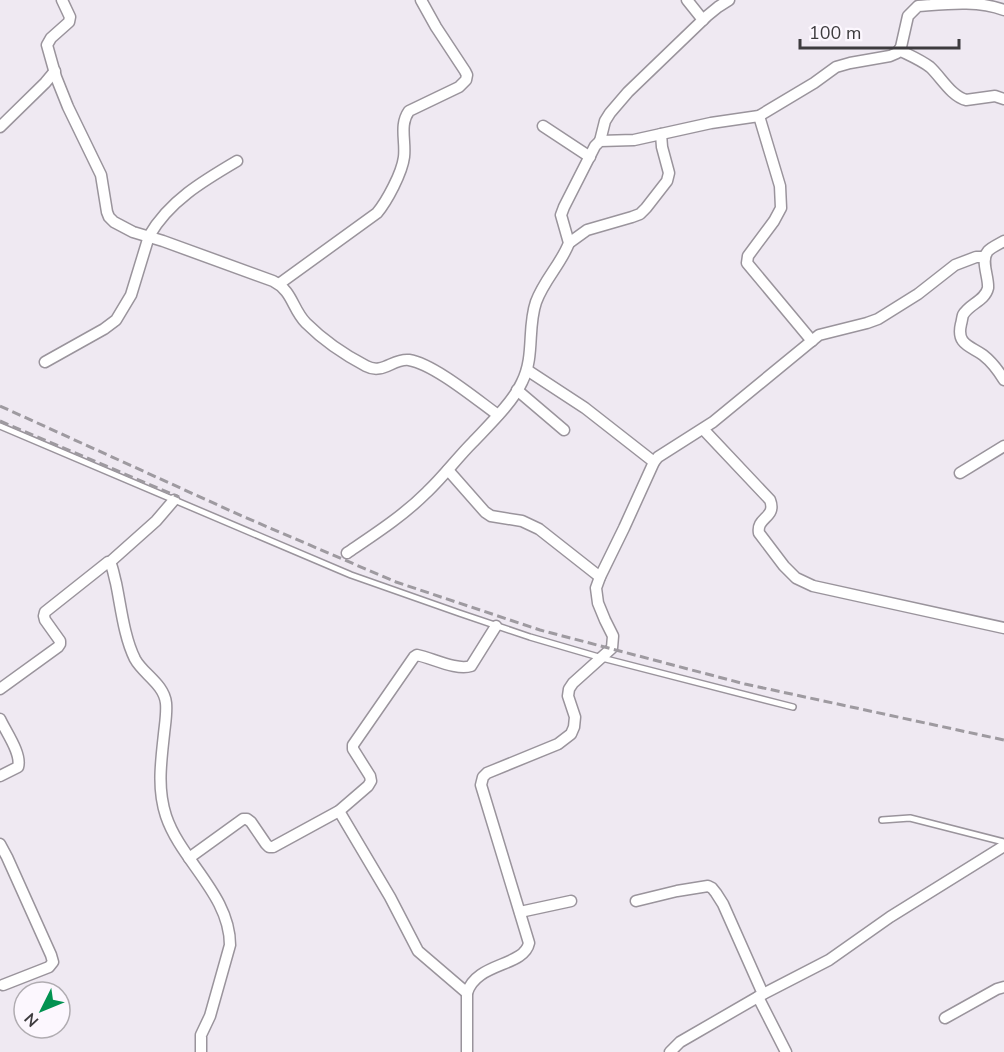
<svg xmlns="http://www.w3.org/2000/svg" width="1004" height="1052" viewBox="0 0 1004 1052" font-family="'Nunito Sans',sans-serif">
  <rect width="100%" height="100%" fill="#efe9f2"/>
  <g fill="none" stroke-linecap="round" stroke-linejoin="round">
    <g stroke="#9a949c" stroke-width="8">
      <g id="service">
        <polyline points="0,426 351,575 459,613 530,637 602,658 793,707"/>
        <polyline points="882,820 910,818 1004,842"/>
      </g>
    </g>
    <g stroke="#9a949c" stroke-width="13">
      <g id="minor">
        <path d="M62,0L70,17L69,22L51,38L47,45L56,77L68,107L101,175L107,212L109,217L114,222L133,232L163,241L273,281C293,291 292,309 306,323C323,340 345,355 366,366C383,375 393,358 409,360C434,364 477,400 498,415"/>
        <polyline points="687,0 703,20"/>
        <path d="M899,50C909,55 921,60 930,67C941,77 951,96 966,100L995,96L1004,99"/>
        <polyline points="759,116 780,186 781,208 774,221 748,256 747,263 812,341"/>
        <polyline points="543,126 590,157"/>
        <polyline points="0,127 45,83 55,71"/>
        <polyline points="600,141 605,121 610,113 628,92 707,16 718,7 729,0"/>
        <path d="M1004,241C999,244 992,247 988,251C980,260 989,277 988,288C985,301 969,304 963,315C962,318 962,321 961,324C956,345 971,346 983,355C992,362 998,370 1004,380"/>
        <polyline points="569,243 587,230 632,217 640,214 646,208 667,181 669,173 662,147 661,134"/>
        <path d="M279,284L377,213C387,201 402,173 404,157C406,141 399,125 409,111L459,87L466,80L467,75L465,71L436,27L421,0"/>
        <path d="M45,362L104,329L116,320L131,295L149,236C169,201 203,181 237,161"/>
        <polyline points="527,370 585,408 654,462"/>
        <polyline points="517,390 564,430"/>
        <path d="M703,429L770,500C777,518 756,517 759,533L784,566L796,578L813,586L1004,628"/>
        <polyline points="448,470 485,512 491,516 522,521 539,529 600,577"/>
        <polyline points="960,473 1004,446"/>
        <path d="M347,553C375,534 403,516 427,492C444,476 457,458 473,442C489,425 513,402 522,382C535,356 527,328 536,302C544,280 561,264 569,243L561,215L564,207L595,146L600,141L634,140L711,123L759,116L814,83L836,67L850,63L890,56L897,53L901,47L908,16L918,6C946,4 977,0 1004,10"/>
        <polyline points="110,562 156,521 174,500"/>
        <path d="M0,689L58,647L60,644V641L45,620L44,616L45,612L108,562H110C113,568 114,576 116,583C121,607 124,637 135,659C143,674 164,684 166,703C167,713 165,724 164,734C161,762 157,789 166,816C181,861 230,895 230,945L210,1016L201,1035V1052"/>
        <path d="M0,719C6,732 22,754 18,767L0,776"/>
        <polyline points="339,811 390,897 418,951 467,993"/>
        <polyline points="0,844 7,857 51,955 53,962 49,967 3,985"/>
        <path d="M189,858L243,819H247L251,822L266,844L269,847H273L339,811L368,786L371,781L370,776L353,749V745L414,657L417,655C432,658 457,671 471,666L496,626"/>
        <polyline points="636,901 677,891 708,886 712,888 716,893 723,904 763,994"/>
        <polyline points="520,912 571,901"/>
        <polyline points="758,997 786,1052"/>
        <polyline points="945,1018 997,989 1004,987"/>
        <path d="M467,1052V993C476,962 524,967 529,943L481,785L483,777L487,773L558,744L571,734L574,727L575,717L568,696L569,689L573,683L612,648L613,636L605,620L598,603L596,588L600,577L624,528L654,462L658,457L713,422L819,335L867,323L878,319L918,294L955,265L976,257H985"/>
        <polyline points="670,1052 680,1042 763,994 829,960 890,917 1004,846"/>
      </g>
    </g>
    <use href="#service" stroke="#fff" stroke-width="5"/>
    <use href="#minor" stroke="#fff" stroke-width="10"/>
    <g stroke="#9e9aa0" stroke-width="3" stroke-dasharray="9 4.5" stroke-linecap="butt">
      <polyline points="0,406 242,516 396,582 540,630 745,684 1004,740"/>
      <polyline points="0,421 179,497"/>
    </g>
  </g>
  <g transform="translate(42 1010) rotate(227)"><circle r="28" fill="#fcf7fe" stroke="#b0acb1" stroke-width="1.5"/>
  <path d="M0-4.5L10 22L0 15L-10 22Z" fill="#029251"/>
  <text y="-9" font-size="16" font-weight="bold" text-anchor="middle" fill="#3d3b3e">N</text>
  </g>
  <path d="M800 39v9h159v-9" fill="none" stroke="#3d3b3e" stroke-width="3"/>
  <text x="809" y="39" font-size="18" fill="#3d3b3e" stroke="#fcf7fe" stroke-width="4.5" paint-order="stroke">100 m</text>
</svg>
